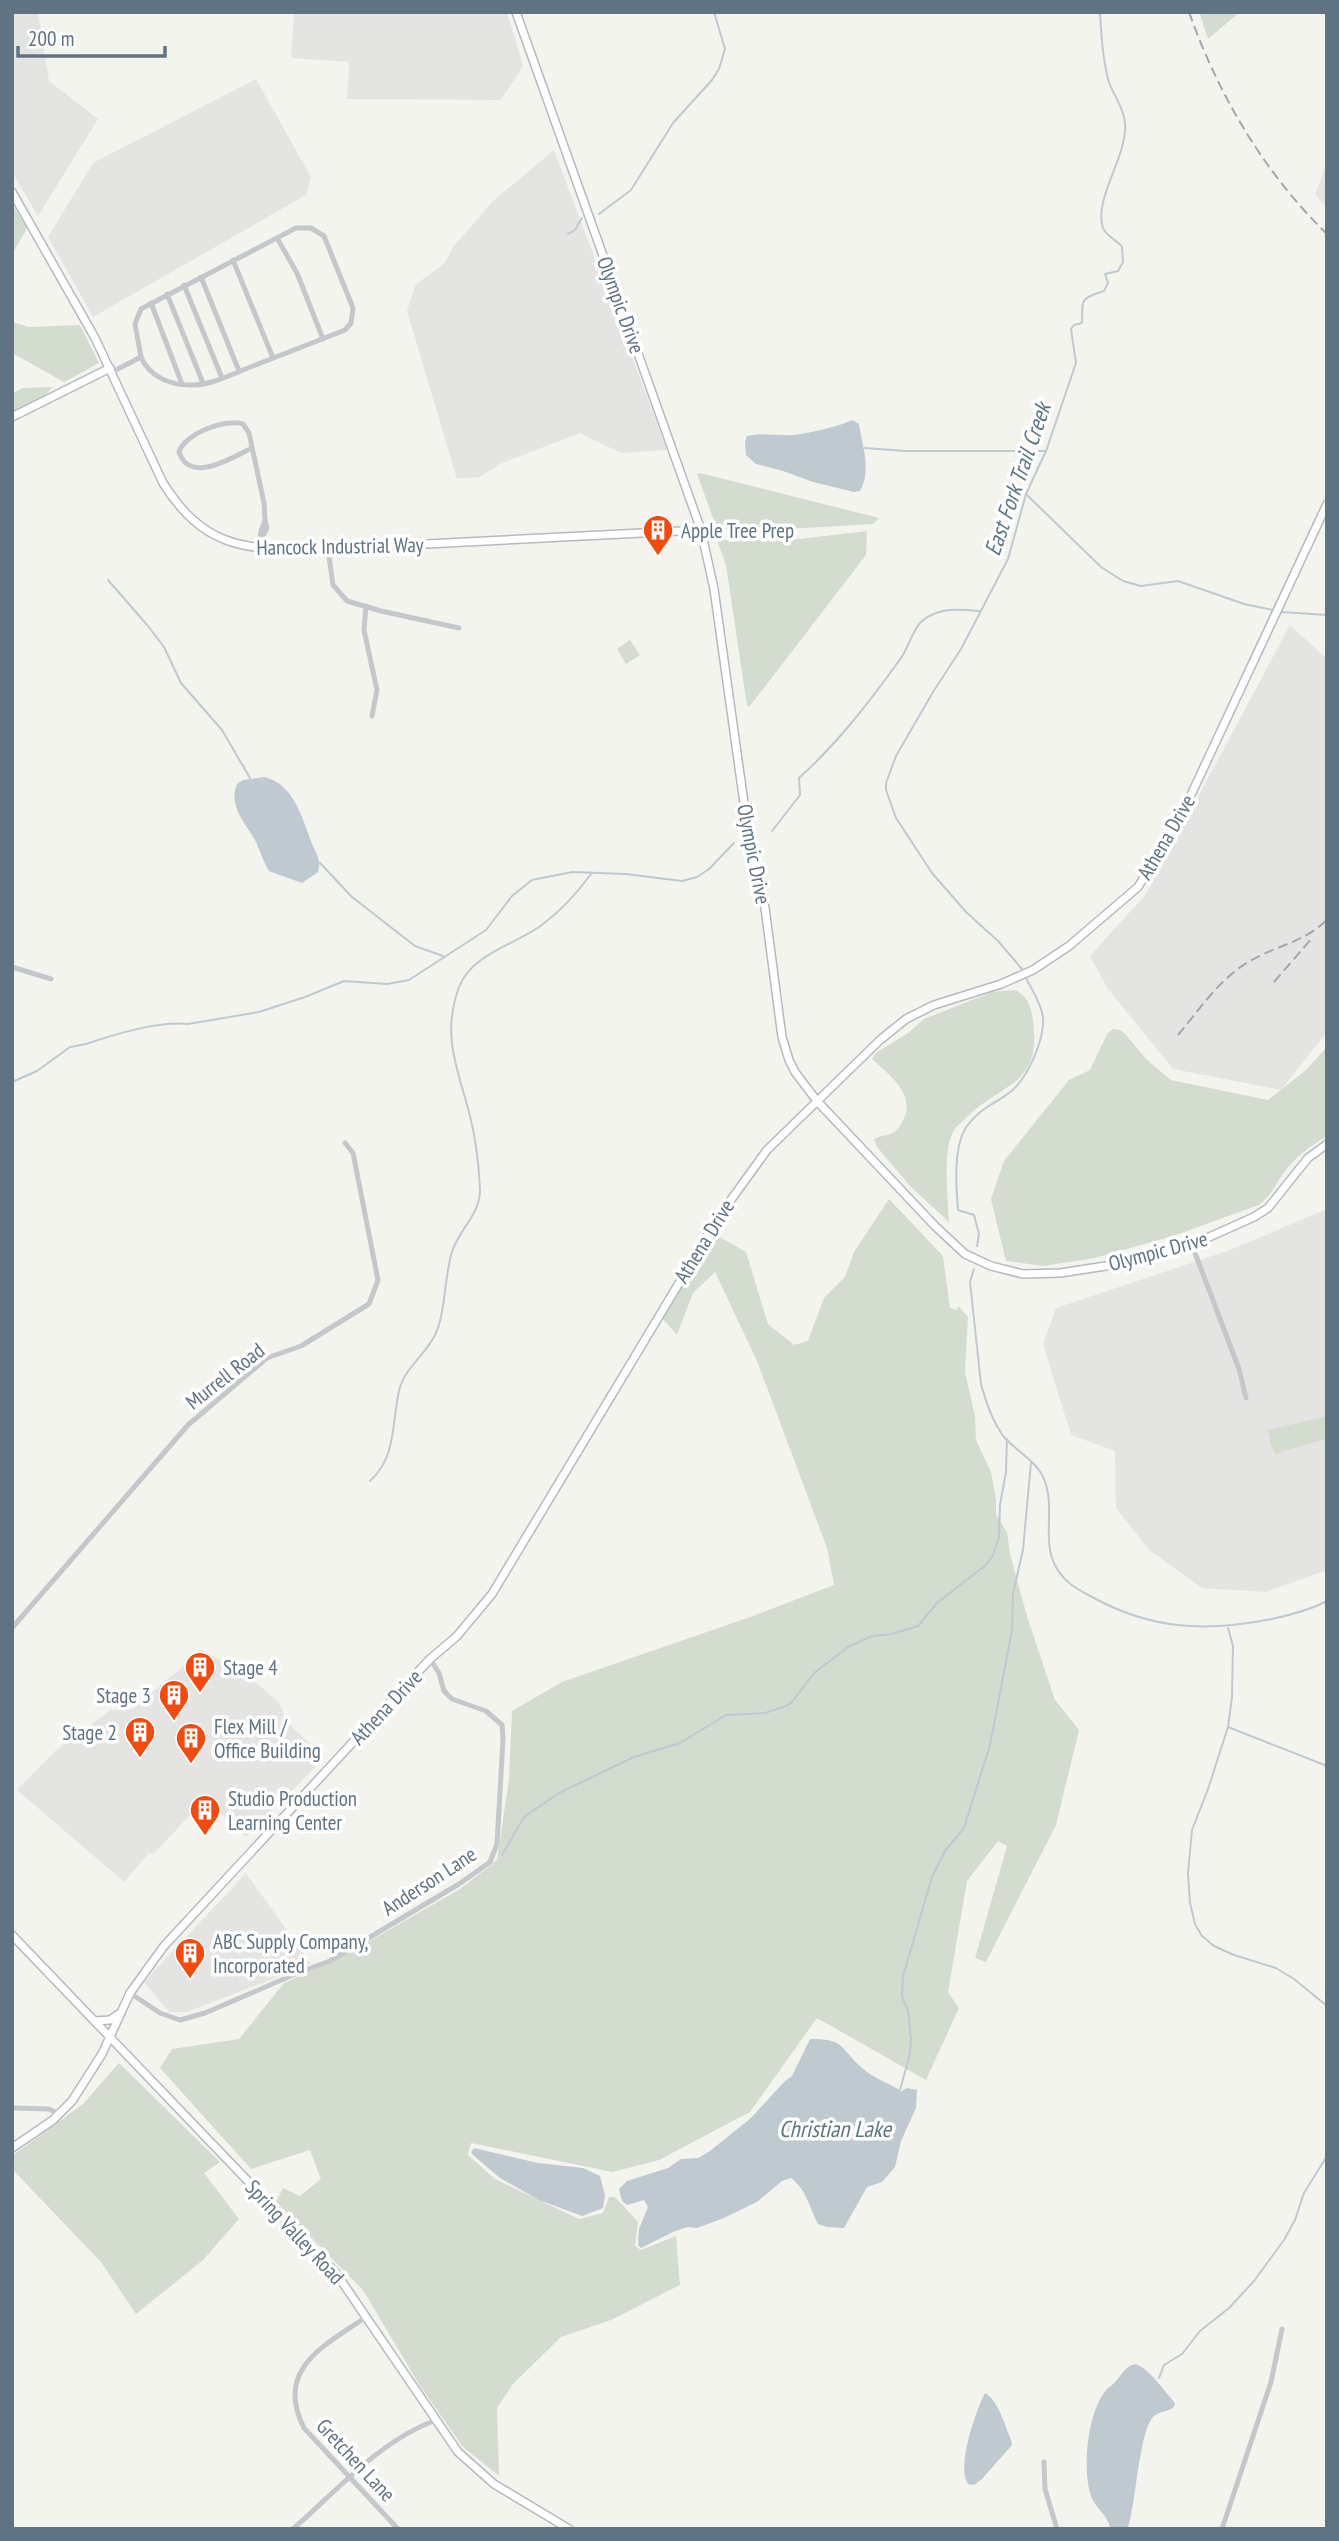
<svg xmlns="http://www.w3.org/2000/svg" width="1339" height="2541" viewBox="0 0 1339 2541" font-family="'PT Sans Narrow',sans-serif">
  <rect width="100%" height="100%" fill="#f4f4ef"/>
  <g fill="#e4e5e3">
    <polygon points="12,12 38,12 49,81 98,119 38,216 12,172"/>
    <polygon points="294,12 507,12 523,66 501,100 347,99 349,62 291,58"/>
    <polygon points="256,79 311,177 306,195 93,317 48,237 93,163"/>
    <polygon points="554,150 667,450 621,453 580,433 502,463 479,477 457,479 407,311 415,285 445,263 453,247 493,201"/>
    <polygon points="1327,163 1327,208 1315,194"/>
    <polygon points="1290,625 1327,659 1327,1032 1281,1090 1173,1069 1108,989 1090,956 1146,894"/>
    <polygon points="1327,1209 1327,1570 1266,1592 1202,1588 1149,1550 1116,1508 1115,1451 1071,1435 1043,1344 1056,1308 1230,1250"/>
    <polygon points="202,1650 243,1672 278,1701 290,1725 325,1757 246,1837 205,1799 153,1855 149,1853 124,1882 17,1790 55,1751 111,1710 133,1709"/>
    <polygon points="246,1873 311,1964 187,2012 169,2012 144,1982"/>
  </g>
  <g fill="#d4dcd0">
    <polygon points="1199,12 1240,12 1208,39"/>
    <polygon points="12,204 27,228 12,255"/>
    <polygon points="12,322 29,327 80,325 99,363 64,382 12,353"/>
    <polygon points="53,387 44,396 12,413 12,394 22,388"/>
    <polygon points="700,473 871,516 879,518 873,524 806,528 717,529 697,474"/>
    <polygon points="867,531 866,555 750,706 747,706 726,565 717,540 790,540"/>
    <polygon points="630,640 640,655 626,664 617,649"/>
    <path d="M1015,990C1028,996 1031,1007 1033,1020C1041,1085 1006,1081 969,1115C965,1120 957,1125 954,1130C942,1151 948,1198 949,1222L910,1186L877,1147L874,1139C881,1135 888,1136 894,1132C900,1128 904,1119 906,1113C911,1090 887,1073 872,1059L877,1052L908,1033L924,1019L992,992Z"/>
    <path d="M1113,1029L1120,1030L1126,1035L1147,1060L1171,1080L1268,1100L1306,1070L1327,1047V1136C1314,1144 1301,1153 1291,1164C1278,1177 1274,1194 1259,1205L1173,1236L1095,1258L1043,1266L1006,1261L991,1199L1004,1161L1069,1080L1090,1070L1107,1034Z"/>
    <polygon points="889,1199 943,1256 950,1308 957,1310 958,1306 968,1317 965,1372 975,1416 976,1440 991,1472 996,1499 996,1515 1007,1532 1010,1554 1027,1616 1055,1700 1079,1730 1056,1825 986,1962 975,1958 1007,1846 998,1841 967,1881 948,1992 959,2008 926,2080 817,2018 750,2112 659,2160 612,2172 471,2143 468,2155 495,2179 579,2219 603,2213 609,2197 615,2197 638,2222 635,2246 641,2250 676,2236 680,2285 611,2320 561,2337 513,2384 497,2408 499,2476 463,2447 420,2386 363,2290 276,2202 283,2188 300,2196 321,2179 310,2150 251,2169 160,2068 172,2049 239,2039 284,1983 347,1954 460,1889 497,1860 509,1779 512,1711 562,1682 753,1616 834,1585 827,1548 757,1361 715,1272 693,1293 677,1335 662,1318 716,1235 746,1252 768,1324 794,1345 808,1341 824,1298 845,1277 854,1252"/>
    <polygon points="1327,1416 1327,1439 1287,1450 1276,1455 1271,1445 1268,1430"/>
    <polygon points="119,2063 220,2162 204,2173 239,2219 203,2260 136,2314 101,2262 12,2169 12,2156 83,2104"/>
  </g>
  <g fill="#becacf">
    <path d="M852,420L859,424C862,446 872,469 860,491L854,492L813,482L783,471L756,464L746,455L745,442L747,436C762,432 777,436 792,435C803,435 844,425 852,420Z"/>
    <path d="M264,777C293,783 302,817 311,841C315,852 322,859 318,872L302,883L269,871C263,861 260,850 255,840C245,822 228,806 237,784L243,780Z"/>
    <path d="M810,2039C845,2039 839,2047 861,2067C871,2077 888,2083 900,2090V2092L907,2088L917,2090L916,2108L901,2141L895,2167L882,2182L867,2187L844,2228L827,2227L818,2224C809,2207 807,2190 791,2178L782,2181L757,2202L724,2218L697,2228L688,2227L675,2231L641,2248L638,2245L639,2229L648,2207L644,2200L627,2205L622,2201L619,2189L627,2181L668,2168L681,2159L698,2158L710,2151L751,2118L785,2081L792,2076Z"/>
    <polygon points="474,2148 538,2163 583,2168 600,2176 605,2195 603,2208 582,2216 539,2200 500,2178 473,2155 471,2152"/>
    <path d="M1135,2364C1148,2367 1165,2392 1175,2403L1174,2407C1168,2412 1160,2411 1154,2416C1139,2430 1136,2504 1128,2528H1110C1108,2515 1095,2508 1091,2496C1082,2469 1087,2411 1107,2389C1108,2388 1114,2384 1115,2382C1122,2375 1124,2367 1135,2364Z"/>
    <path d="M985,2393C998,2400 1005,2425 1011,2440L1012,2445L982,2479L974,2485L968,2484C956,2467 976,2410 985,2393Z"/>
  </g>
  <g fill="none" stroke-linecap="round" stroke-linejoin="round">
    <g stroke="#becacf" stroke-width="2">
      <polyline points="599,214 631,190 673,123 712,80 719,69 725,49 714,12"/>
      <polyline points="568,234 575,230 582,218"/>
      <polyline points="865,448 905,451 1045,451"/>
      <polyline points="1027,495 1101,567 1123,581 1141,586 1178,581 1244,604 1273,610"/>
      <polyline points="108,580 148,626 164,647 181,683 222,730 250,778"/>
      <polyline points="1281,612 1327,615"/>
      <path d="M772,831L800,795L799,778C838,743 870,701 901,658C909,647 912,630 922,621C939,607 959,609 979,611"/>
      <polyline points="320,863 352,897 415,946 443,956"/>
      <path d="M1022,969L998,941L966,912L932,873L896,818L886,790V783L896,756L933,692L961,649L1008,559L1026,494L1046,451L1076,363L1071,329L1074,325L1082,323C1083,300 1078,299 1104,291L1108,283L1105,274L1118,271L1123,262L1122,247C1117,240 1106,236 1103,228C1093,199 1128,156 1125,123C1124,108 1114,96 1109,82C1103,63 1101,33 1100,12"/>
      <path d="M12,1082L37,1071L70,1047L86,1044C116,1034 157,1021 188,1024L259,1012L305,997L344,981L387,984L409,980L486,930L512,896L532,880L572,872L626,874L682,881L697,877L709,869L734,843"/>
      <path d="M977,1246L979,1234L974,1215L958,1210C956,1186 953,1146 967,1126C978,1110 994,1104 1009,1093C1027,1080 1045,1039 1043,1017C1041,1003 1032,990 1026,978"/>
      <path d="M974,1269L970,1282L981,1384C986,1402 992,1421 1004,1437C1016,1451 1037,1461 1044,1479C1056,1507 1041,1541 1056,1567C1065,1583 1077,1589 1092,1597C1152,1630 1206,1632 1272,1619C1290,1615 1310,1610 1327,1601"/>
      <path d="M370,1481C398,1456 391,1420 400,1387C406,1367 426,1354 435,1335C446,1312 444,1277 452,1252C459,1229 480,1215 480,1190C479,1165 476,1140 470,1116C458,1069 441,1036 459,987C472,953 518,944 543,924C562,910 577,893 591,874"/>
      <polyline points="1228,1628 1233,1646 1232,1697 1228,1727 1208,1789 1192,1830 1188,1873 1190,1903 1195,1924 1202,1936 1214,1946 1234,1955 1276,1968 1294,1979 1327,2006"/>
      <polyline points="1228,1727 1327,1766"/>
      <polyline points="502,1855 524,1817 559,1793 634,1757 680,1743 726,1715 765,1713 786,1706 792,1702 814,1673 848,1647 872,1636 892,1634 918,1626 937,1603 986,1565 993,1555 999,1537 1000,1505 1006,1472 1007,1439"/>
      <polyline points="900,2090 910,2054 911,2039 908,2010 902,1997 903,1976 932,1877 945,1851 964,1828 990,1745 1012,1630 1013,1593 1023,1550 1031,1462"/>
      <polyline points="1159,2378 1164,2365 1182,2354 1200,2331 1229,2308 1254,2281 1284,2240 1295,2220 1304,2193 1327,2156"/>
    </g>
    <g stroke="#b4babe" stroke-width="10">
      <g id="secondary">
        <polyline points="516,12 701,530 714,589 745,810 765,908 782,1037 789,1060 795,1072 817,1101 935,1226 965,1254 991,1266 1023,1274 1060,1273 1119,1264 1189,1246 1254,1217 1268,1208 1308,1158 1327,1144"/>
        <path d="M12,192L95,338L163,483C203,546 240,549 309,550L701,530"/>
        <polyline points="12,417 110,368"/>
        <polyline points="12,1935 336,2273 458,2452 494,2484 569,2529"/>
        <polyline points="95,2021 110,2020 119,2014"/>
        <polyline points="12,2148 53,2120 72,2101 102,2054 130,1993 164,1946 430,1659 457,1636 492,1594 720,1215 767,1150 880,1040 906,1019 934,1005 1001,984 1033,970 1069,946 1138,887 1183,812 1327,504"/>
      </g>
    </g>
    <g stroke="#c5c8cb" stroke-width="5">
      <polyline points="277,238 297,273 323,339"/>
      <polyline points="233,260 273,358"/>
      <polyline points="201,277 239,371"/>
      <polyline points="184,285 222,378"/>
      <polyline points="167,294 203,383"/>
      <polyline points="151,303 182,384"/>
      <path d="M112,372L141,357C149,376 169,385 190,385C211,386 234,373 253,366C283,354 314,342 345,330L351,323L353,308L324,236L311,228H296L141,309L135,324L141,357"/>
      <path d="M252,448C233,457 190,485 179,452C184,434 226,418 243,424L249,433L264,503L265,521"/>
      <polyline points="259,549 261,531 265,521 267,528 262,538"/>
      <polyline points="328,549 333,585 347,601 381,611 459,628"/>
      <polyline points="366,606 364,630 377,690 372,716"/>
      <polyline points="12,967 51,979"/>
      <polyline points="1192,1245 1239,1369 1246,1398"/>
      <polyline points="12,1628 188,1425 267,1358 301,1346 369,1304 378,1280 353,1153 345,1143"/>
      <polyline points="130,1993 160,2013 180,2020 205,2013 300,1972 330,1961 459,1884 490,1862 497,1844 503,1739 502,1725 486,1711 452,1699 444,1691 439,1673 430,1659"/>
      <polyline points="12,2108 49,2109 59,2114"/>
      <path d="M366,2317C324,2346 274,2369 304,2428L398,2529"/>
      <polyline points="1044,2462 1045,2489 1057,2529"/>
      <path d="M293,2529C338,2490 379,2441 436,2420"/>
      <polyline points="1222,2529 1271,2382 1282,2329"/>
    </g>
    <use href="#secondary" stroke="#fff" stroke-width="7"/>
    <g stroke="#a2a8ae" stroke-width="2" stroke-dasharray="10 5" stroke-linecap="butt">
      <path d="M1189,12C1218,94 1264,173 1327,234"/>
      <polyline points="1274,982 1313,937"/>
      <path d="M1178,1035C1200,1009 1220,978 1250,961C1278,945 1302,943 1327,920"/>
    </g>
  </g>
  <defs>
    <g id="building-pin" transform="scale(1.575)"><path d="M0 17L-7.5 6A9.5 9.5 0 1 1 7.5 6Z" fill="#f54a0e" stroke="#fff"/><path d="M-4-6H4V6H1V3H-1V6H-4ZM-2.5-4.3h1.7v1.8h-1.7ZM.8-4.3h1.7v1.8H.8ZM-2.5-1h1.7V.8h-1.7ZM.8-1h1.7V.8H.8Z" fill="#fff"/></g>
  </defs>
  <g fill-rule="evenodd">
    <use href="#building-pin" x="658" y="530"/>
    <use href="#building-pin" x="200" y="1667"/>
    <use href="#building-pin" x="174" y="1695"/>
    <use href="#building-pin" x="140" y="1732"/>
    <use href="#building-pin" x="191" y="1738"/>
    <use href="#building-pin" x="205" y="1810"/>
    <use href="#building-pin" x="190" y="1953"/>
  </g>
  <g text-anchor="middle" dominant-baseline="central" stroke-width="7" stroke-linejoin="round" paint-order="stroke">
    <g font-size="21" fill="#607383" stroke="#fff">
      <text transform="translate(621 305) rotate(70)">Olympic Drive</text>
      <text transform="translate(340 546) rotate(-1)">Hancock Industrial Way</text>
      <text transform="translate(1166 837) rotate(-60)">Athena Drive</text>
      <text transform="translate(754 854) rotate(79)">Olympic Drive</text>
      <text transform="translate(704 1241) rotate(-58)">Athena Drive</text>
      <text transform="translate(1158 1251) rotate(-15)">Olympic Drive</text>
      <text transform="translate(225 1376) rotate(-38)">Murrell Road</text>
      <text transform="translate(386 1707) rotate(-47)">Athena Drive</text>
      <text transform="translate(429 1881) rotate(-33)">Anderson Lane</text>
      <text transform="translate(295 2232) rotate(47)">Spring Valley Road</text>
      <text transform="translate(356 2460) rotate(47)">Gretchen Lane</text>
    </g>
    <g font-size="21" fill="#607383" stroke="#fff" text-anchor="start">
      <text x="681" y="530">Apple Tree Prep</text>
      <text x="223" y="1667">Stage 4</text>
      <text x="151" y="1695" text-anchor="end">Stage 3</text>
      <text x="214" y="1726">Flex Mill /<tspan x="214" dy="24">Office Building</tspan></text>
      <text x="117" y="1732" text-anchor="end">Stage 2</text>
      <text x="228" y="1798">Studio Production<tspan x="228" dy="24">Learning Center</tspan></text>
      <text x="213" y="1941">ABC Supply Company,<tspan x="213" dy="24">Incorporated</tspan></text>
    </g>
    <g font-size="23" font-style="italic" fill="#5b7682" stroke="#fff">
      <text transform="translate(1017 479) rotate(-71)">East Fork Trail Creek</text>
      <text x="835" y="2128">Christian Lake</text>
    </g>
  </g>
  <rect width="1339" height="2541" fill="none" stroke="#607383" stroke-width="28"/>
  <path d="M18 46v10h147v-10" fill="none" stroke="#607383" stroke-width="3.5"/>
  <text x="28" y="46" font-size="21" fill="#607383" stroke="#ffffff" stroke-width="5" paint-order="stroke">200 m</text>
</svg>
